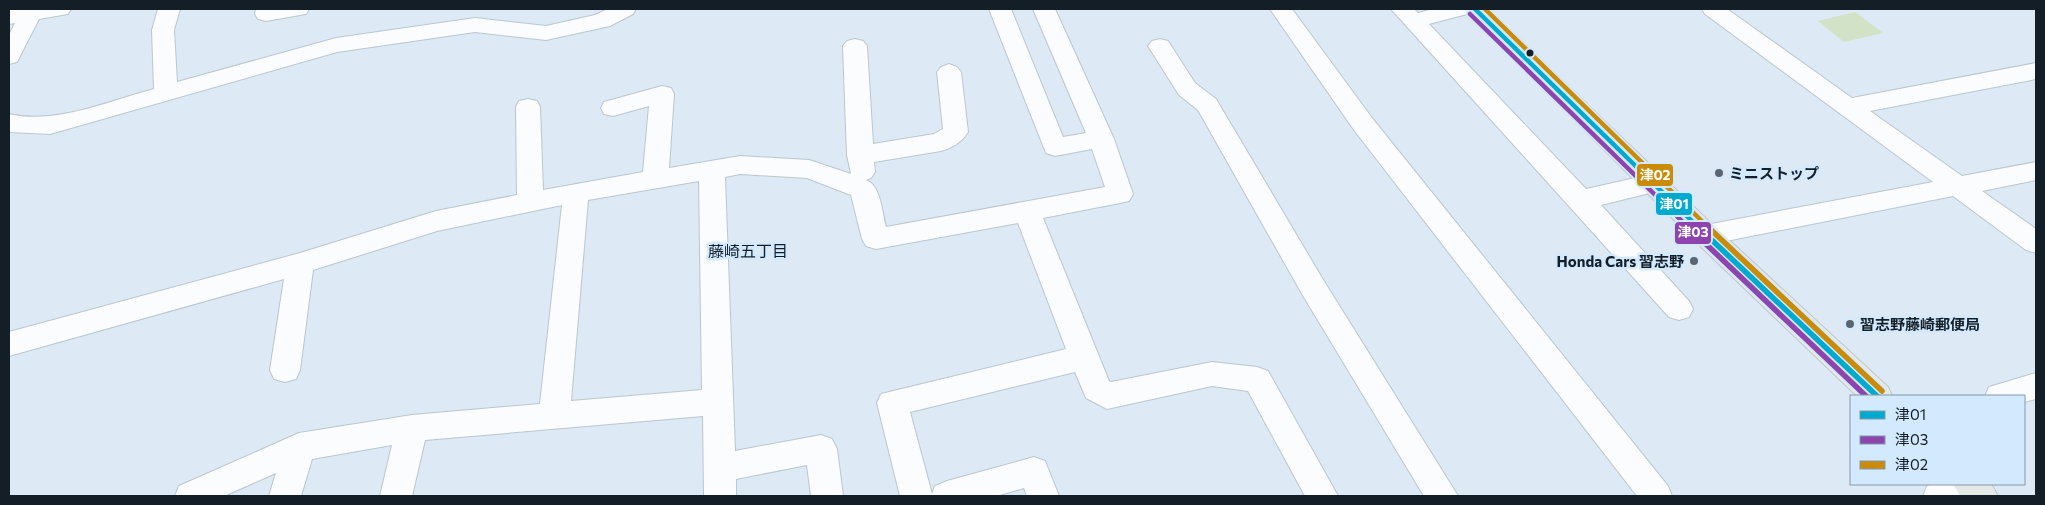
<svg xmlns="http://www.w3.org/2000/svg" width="2045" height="505" viewBox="0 0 2045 505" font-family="Commissioner,'Noto Sans JP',sans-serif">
  <rect width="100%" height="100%" fill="#dde9f4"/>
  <polygon fill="#d1e2c7" points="1855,12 1883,33 1844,42 1818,21"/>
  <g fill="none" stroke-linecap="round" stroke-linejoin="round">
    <g stroke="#bbc6cf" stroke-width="2">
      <g id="minor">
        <polygon points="17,9 71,9 68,14 39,19 17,62 9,64 9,35 15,23 9,24 9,10"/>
        <path d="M158,9H180L174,30L177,82L336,38L475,18L546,26L595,15L608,9H636L633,14L610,26L546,40L475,32L337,52L50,134L9,132V114C56,125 108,101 154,89L152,30Z"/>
        <polygon points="256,9 309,9 306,14 266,21 258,19 255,14"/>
        <path d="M989,9H1011L1063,137L1086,133L1033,9H1055L1114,139L1133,194L1129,201L1120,203L1043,218L1109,381L1111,382L1212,362L1257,367L1268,371L1338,496H1305L1248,391L1212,386L1107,409L1086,398L1075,372L910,412L932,494L935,486L947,481L1034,457L1045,461L1059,496H1027L1024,488L996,496H900L877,403L881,394L1066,349L1018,223L876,249L866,246L862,239L851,195L807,178L740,174L725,177L735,451L821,435L832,439L837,449L843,496H811L807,465L736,479V496H704L703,416L425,440L412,496H380L392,445L312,459L301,496H269L276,473L224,496H175L179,486L299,433L412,415L540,404L562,205L437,231L313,270L300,370L296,379L285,382L274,379L270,370L284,279L9,356V332L300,253L436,211L517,195L516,107L519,101L528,99L537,101L540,107L543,190L643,172L649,106L613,116L604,114L601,108L604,102L662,86L671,88L674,94L669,168L740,156L809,160L851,174L847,155L843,46L847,41L855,39L863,41L867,46L873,144L934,134L943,129L937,72L941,67L949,64L957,67L961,72L968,132C962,142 952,148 941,151L874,162L875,172L871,178L866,180C881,185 882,213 886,227L1105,187L1092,149L1055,156L1046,153ZM699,181L702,390L571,401L588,200Z"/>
        <polygon points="1270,9 1292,9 1372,118 1668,486 1672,496 1637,496 1354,130"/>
        <polygon points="1391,9 1414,9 1418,13 1433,9 1470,9 1467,14 1429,24 1586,189 1653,174 1662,176 1666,183 1662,190 1601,205 1689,301 1693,309 1689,317 1679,320 1669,317"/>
        <polygon points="1702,9 1727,9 1852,98 2036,63 2036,79 1870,111 1962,176 2036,162 2036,180 1982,191 2036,229 2036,253 2026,250 1953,196 1706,245 1696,242 1692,235 1696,228 1706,225 1933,182 1705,14"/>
        <polygon points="1160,39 1168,41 1195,83 1216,99 1322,278 1458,496 1424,496 1302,294 1198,110 1179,95 1148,46 1152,41"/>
        <polygon points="2036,373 2036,399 2024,402 2024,396 1985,396 1989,387"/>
        <polygon points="1932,484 1982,484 1977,494 1973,496 1923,496 1927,486"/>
      </g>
    </g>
    <g stroke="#bfc6cc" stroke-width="2">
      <g id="major">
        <polygon points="1464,9 1488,9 1716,228 1888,387 1892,396 1857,396 1696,242"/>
        <polygon points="1953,484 1991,484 1998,496 1960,496"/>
      </g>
    </g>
    <use href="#minor" fill="#fafcfd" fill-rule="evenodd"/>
    <use href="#major" fill="#e6eae7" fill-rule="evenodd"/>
    <g stroke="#d3e9fe" stroke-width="8">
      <polyline id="bus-1-far1" points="1475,9 1699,228"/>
    </g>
    <g stroke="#d3e9fe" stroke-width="9">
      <polyline id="bus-1" points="1698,227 1877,396"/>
    </g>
    <g stroke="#d3e9fe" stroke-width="8">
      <polyline id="bus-2-far1" points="1470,14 1689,228"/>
    </g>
    <g stroke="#d3e9fe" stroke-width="9">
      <polyline id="bus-2" points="1688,227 1866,396"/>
    </g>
    <g stroke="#d3e9fe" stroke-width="8">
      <polyline id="bus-3-far1" points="1485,9 1709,228"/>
    </g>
    <g stroke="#d3e9fe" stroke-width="9">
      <polyline id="bus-3" points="1708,227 1882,391"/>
    </g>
    <use href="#bus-1-far1" stroke="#00a9ce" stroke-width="4.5"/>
    <use href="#bus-1" stroke="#00a9ce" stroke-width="5.5"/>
    <use href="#bus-2-far1" stroke="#8e44ad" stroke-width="4.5"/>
    <use href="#bus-2" stroke="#8e44ad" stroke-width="5.5"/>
    <use href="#bus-3-far1" stroke="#c98b08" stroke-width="4.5"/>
    <use href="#bus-3" stroke="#c98b08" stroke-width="5.5"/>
  </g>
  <circle fill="#131e27" stroke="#d3e9fe" stroke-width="2" cx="1530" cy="53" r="4.5"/>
  <g fill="#5a656f" stroke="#d3e9fe" stroke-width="2">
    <circle cx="1719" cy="173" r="5"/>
    <circle cx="1694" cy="261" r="5"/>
    <circle cx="1850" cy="324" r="5"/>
  </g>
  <g text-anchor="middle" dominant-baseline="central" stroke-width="5" stroke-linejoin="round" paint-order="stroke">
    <g font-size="15" font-weight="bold" fill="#131e27" stroke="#d3e9fe" text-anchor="start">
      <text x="1729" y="173">ミニストップ</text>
      <text x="1684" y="261" text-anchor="end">Honda Cars 習志野</text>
      <text x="1860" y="324">習志野藤崎郵便局</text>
    </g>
    <g font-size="16" fill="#131e27" stroke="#d3e9fe">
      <text x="748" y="250">藤崎五丁目</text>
    </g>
  </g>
  <g stroke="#d3e9fe" stroke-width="2">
    <rect x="1636" y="163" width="38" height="24" rx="5" fill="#c98b08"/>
    <rect x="1655" y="192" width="38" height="24" rx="5" fill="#00a9ce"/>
    <rect x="1674" y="221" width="38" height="24" rx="5" fill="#8e44ad"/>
  </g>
  <g font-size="14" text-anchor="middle" font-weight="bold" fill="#fff">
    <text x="1655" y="180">津02</text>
    <text x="1674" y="209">津01</text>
    <text x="1693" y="237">津03</text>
  </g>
  <rect width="2045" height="505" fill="none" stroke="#131e27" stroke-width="20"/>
  <rect x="1850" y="395" width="175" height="90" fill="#d3e9fe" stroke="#8698a8"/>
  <rect x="1860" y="411" width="25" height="8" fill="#00a9ce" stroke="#8698a8"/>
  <text x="1895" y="420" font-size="15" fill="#131e27">津01</text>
  <rect x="1860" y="436" width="25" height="8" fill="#8e44ad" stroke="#8698a8"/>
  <text x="1895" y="445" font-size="15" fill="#131e27">津03</text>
  <rect x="1860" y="461" width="25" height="8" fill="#c98b08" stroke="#8698a8"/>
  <text x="1895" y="470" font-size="15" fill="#131e27">津02</text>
</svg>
